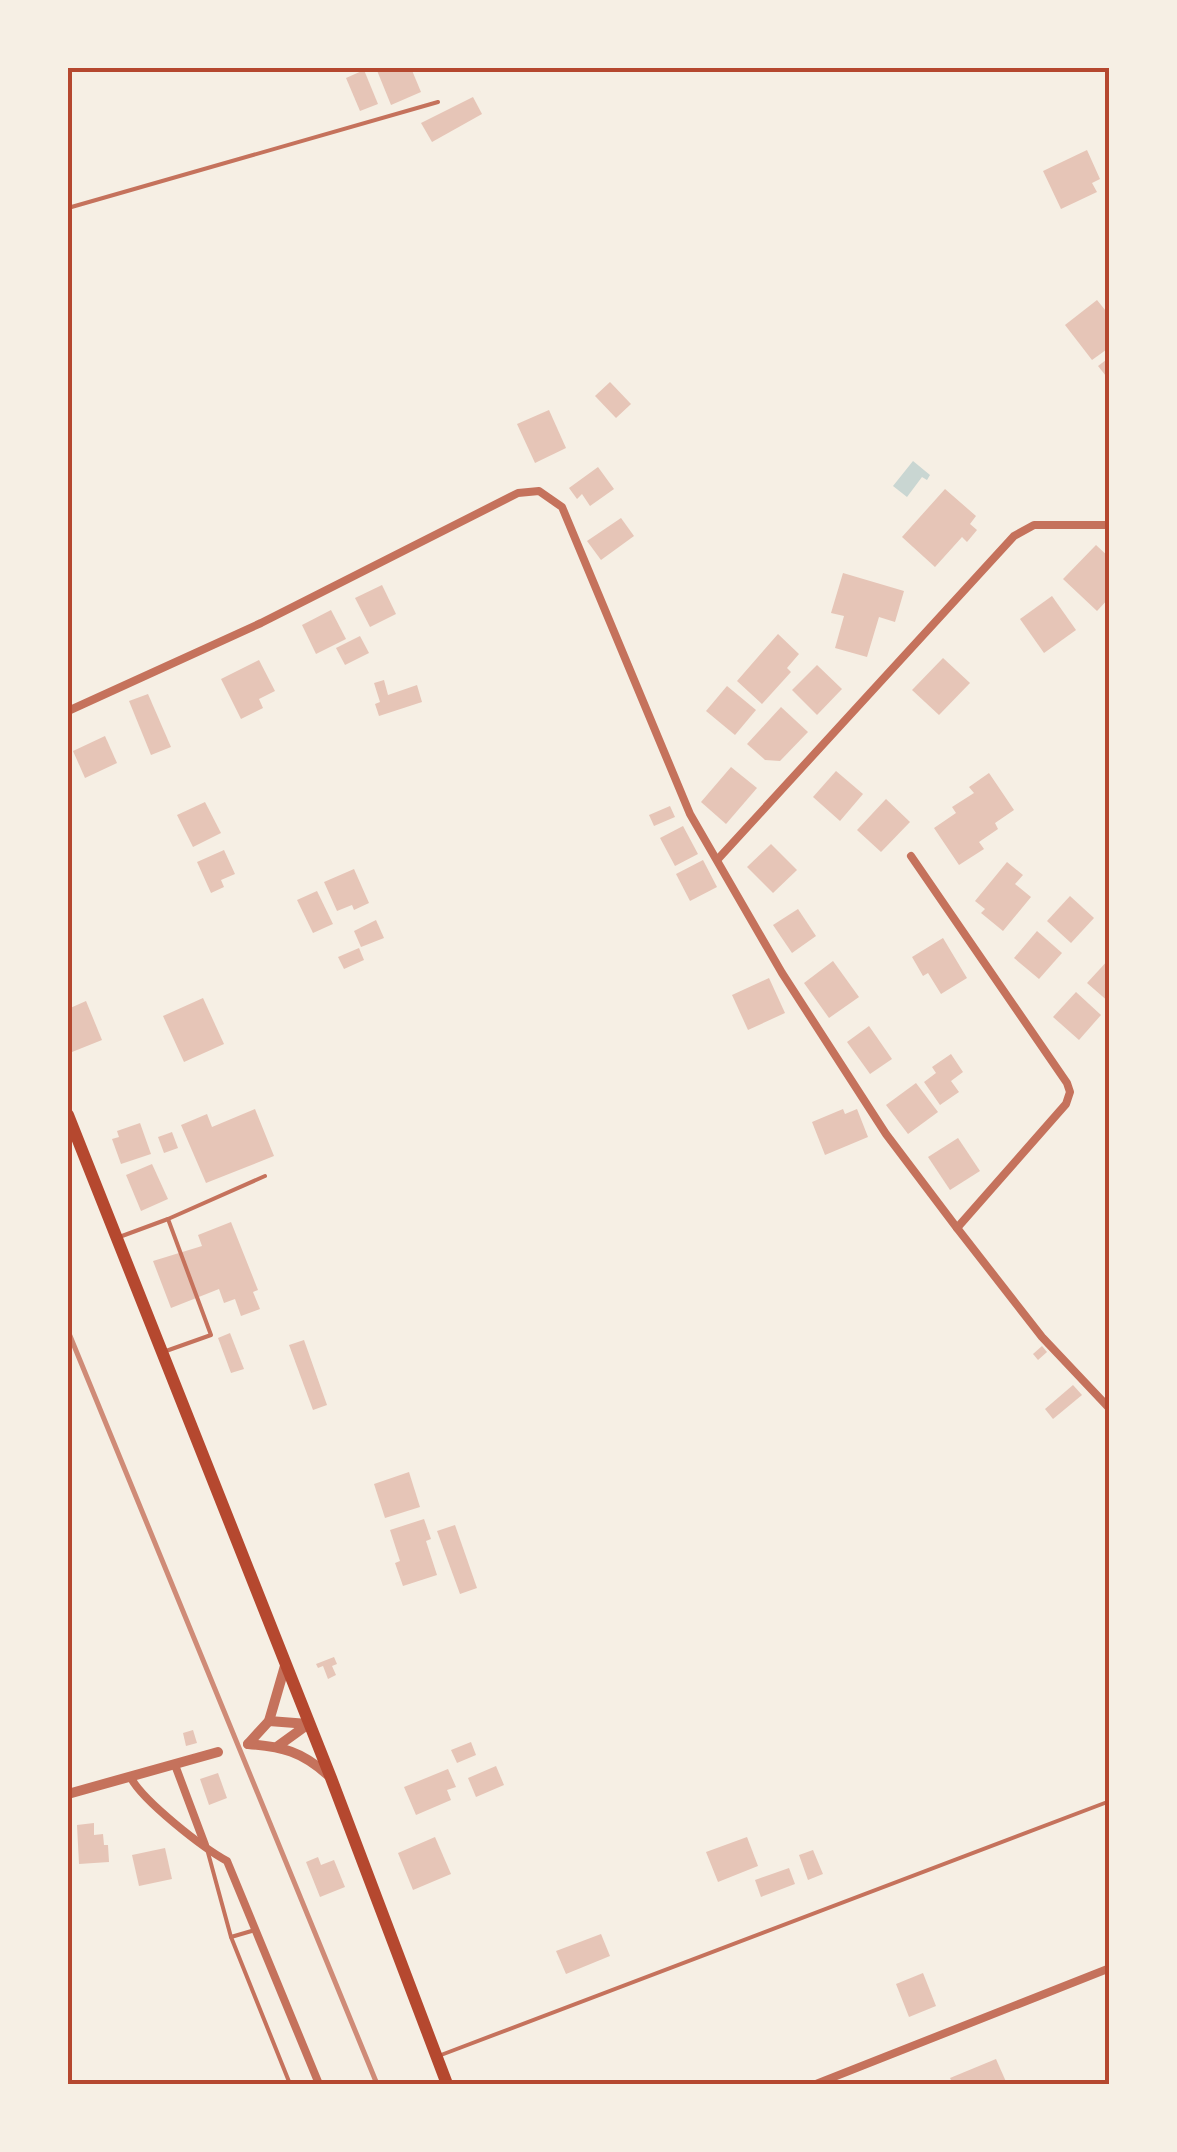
<svg xmlns="http://www.w3.org/2000/svg" width="1177" height="2152" viewBox="0 0 1177 2152" font-family="Ubuntu,sans-serif">
  <rect width="100%" height="100%" fill="#f6efe4"/>
  <polygon fill="#c9d6d2" points="913,461 930,475 927,480 922,477 907,497 893,486"/>
  <g fill="#e6c5b7">
    <polygon points="376,68 411,68 421,92 391,105"/>
    <polygon points="364,70 378,104 360,111 346,78"/>
    <polygon points="473,97 482,114 432,142 421,123"/>
    <polygon points="1087,150 1100,179 1092,183 1097,192 1061,209 1043,171"/>
    <polygon points="1097,300 1110,316 1110,347 1092,360 1065,325"/>
    <polygon points="1110,357 1110,381 1098,366"/>
    <polygon points="610,382 631,404 616,418 595,396"/>
    <polygon points="549,410 566,448 535,463 517,424"/>
    <polygon points="598,467 614,489 590,506 582,494 577,499 569,488"/>
    <polygon points="945,489 976,516 970,524 977,530 967,542 962,537 935,567 902,537"/>
    <polygon points="621,518 634,536 601,560 587,541"/>
    <polygon points="1096,545 1110,558 1110,597 1097,611 1063,579"/>
    <polygon points="843,573 904,591 895,622 879,617 867,657 835,648 844,616 831,613"/>
    <polygon points="382,585 396,614 370,627 355,598"/>
    <polygon points="1052,596 1076,630 1044,653 1020,619"/>
    <polygon points="331,610 346,639 316,654 302,625"/>
    <polygon points="778,634 799,654 787,668 791,672 762,704 737,681"/>
    <polygon points="360,636 369,653 345,665 336,648"/>
    <polygon points="943,658 970,683 939,715 912,690"/>
    <polygon points="259,660 275,691 259,699 263,708 241,719 221,679"/>
    <polygon points="817,665 842,689 817,715 792,690"/>
    <polygon points="384,680 388,695 417,685 422,702 379,716 375,704 380,702 374,683"/>
    <polygon points="727,686 756,710 735,735 706,711"/>
    <polygon points="148,694 171,747 151,755 129,701"/>
    <polygon points="781,707 808,732 780,761 765,760 747,744"/>
    <polygon points="105,736 117,763 85,778 73,751"/>
    <polygon points="731,767 757,788 726,824 701,802"/>
    <polygon points="836,771 863,794 840,821 813,797"/>
    <polygon points="989,773 1014,810 995,823 998,829 979,842 984,849 959,865 934,828 956,813 952,807 974,793 969,787"/>
    <polygon points="886,799 910,822 881,852 857,830"/>
    <polygon points="205,802 221,833 193,847 177,815"/>
    <polygon points="670,806 675,817 654,826 649,815"/>
    <polygon points="683,826 698,854 675,866 660,838"/>
    <polygon points="771,844 797,870 773,893 747,867"/>
    <polygon points="224,850 235,874 221,880 224,887 211,893 197,862"/>
    <polygon points="703,860 717,887 690,901 676,874"/>
    <polygon points="1007,862 1023,875 1015,884 1031,897 1003,931 981,913 985,909 975,901"/>
    <polygon points="354,869 369,903 354,910 352,905 337,911 324,882"/>
    <polygon points="317,891 333,924 313,933 297,900"/>
    <polygon points="1070,896 1094,918 1071,943 1047,921"/>
    <polygon points="798,909 816,936 792,953 773,925"/>
    <polygon points="376,920 384,938 361,947 354,931"/>
    <polygon points="1037,931 1062,953 1039,979 1014,958"/>
    <polygon points="943,938 967,978 941,994 928,973 923,976 912,957"/>
    <polygon points="359,948 364,960 344,969 338,957"/>
    <polygon points="1110,958 1110,1003 1087,983"/>
    <polygon points="833,961 859,997 829,1018 804,983"/>
    <polygon points="769,978 785,1013 748,1030 732,995"/>
    <polygon points="1076,992 1101,1015 1079,1040 1053,1017"/>
    <polygon points="203,998 224,1044 184,1062 163,1016"/>
    <polygon points="86,1001 102,1040 72,1052 68,1041 68,1009"/>
    <polygon points="869,1026 892,1059 870,1074 847,1042"/>
    <polygon points="951,1054 963,1072 951,1081 959,1092 940,1105 924,1082 936,1073 932,1067"/>
    <polygon points="916,1083 938,1112 908,1134 886,1105"/>
    <polygon points="255,1109 274,1156 206,1183 181,1125 207,1114 212,1127"/>
    <polygon points="843,1109 845,1114 857,1109 868,1137 825,1155 812,1122"/>
    <polygon points="140,1123 151,1154 121,1164 112,1139 119,1137 117,1131"/>
    <polygon points="172,1132 178,1148 164,1153 158,1137"/>
    <polygon points="958,1138 980,1171 950,1190 928,1157"/>
    <polygon points="152,1164 168,1199 141,1211 126,1175"/>
    <polygon points="231,1222 258,1290 253,1292 260,1309 241,1316 235,1299 224,1303 219,1289 171,1308 153,1261 202,1246 198,1235"/>
    <polygon points="230,1333 244,1369 231,1373 218,1338"/>
    <polygon points="304,1340 327,1405 313,1410 289,1345"/>
    <polygon points="1042,1346 1047,1352 1038,1360 1033,1354"/>
    <polygon points="1073,1385 1082,1395 1053,1419 1045,1409"/>
    <polygon points="409,1472 420,1507 385,1518 374,1484"/>
    <polygon points="424,1519 431,1539 426,1541 437,1575 403,1586 395,1563 400,1561 390,1530"/>
    <polygon points="455,1525 477,1588 460,1594 437,1531"/>
    <polygon points="334,1657 337,1664 332,1666 336,1675 328,1679 323,1666 318,1668 316,1664"/>
    <polygon points="193,1730 197,1743 186,1746 183,1733"/>
    <polygon points="471,1742 476,1755 457,1763 451,1750"/>
    <polygon points="496,1766 504,1785 476,1797 468,1778"/>
    <polygon points="448,1769 456,1787 447,1790 451,1800 416,1815 404,1787"/>
    <polygon points="218,1773 227,1798 209,1805 200,1779"/>
    <polygon points="94,1823 94,1835 103,1834 104,1845 108,1845 109,1862 79,1864 77,1825"/>
    <polygon points="435,1837 451,1874 413,1890 398,1853"/>
    <polygon points="747,1837 758,1866 718,1882 706,1852"/>
    <polygon points="165,1848 172,1879 139,1886 132,1855"/>
    <polygon points="813,1850 823,1874 808,1880 799,1855"/>
    <polygon points="318,1857 321,1865 334,1860 345,1887 320,1897 306,1862"/>
    <polygon points="789,1868 795,1884 761,1897 755,1880"/>
    <polygon points="601,1934 610,1956 566,1974 556,1951"/>
    <polygon points="923,1973 936,2006 909,2017 896,1984"/>
    <polygon points="996,2059 1007,2084 953,2084 950,2078"/>
  </g>
  <g fill="none" stroke-linecap="round" stroke-linejoin="round">
    <g stroke="#c5725c" stroke-width="4">
      <polyline points="68,208 438,102"/>
      <polyline points="168,1219 265,1176"/>
      <polyline points="122,1236 168,1219 211,1335 166,1351"/>
      <polyline points="207,1849 231,1937 290,2084"/>
      <polyline points="231,1937 255,1930"/>
      <polyline points="441,2055 1110,1801"/>
    </g>
    <g stroke="#c5725c" stroke-width="8">
      <polyline points="68,711 261,623 518,493 539,491 562,507 690,814 782,973 886,1134 957,1228 1042,1337 1110,1409"/>
      <polyline points="911,856 1067,1083 1070,1092 1066,1104 957,1228"/>
      <polyline points="718,859 1014,536 1034,525 1110,525"/>
      <polyline points="175,1765 205,1845"/>
      <path d="M131,1778C143,1801 203,1848 227,1861L319,2084"/>
      <polyline points="816,2084 1110,1968"/>
    </g>
    <g stroke="#c5725c" stroke-width="10">
      <polyline points="269,1721 308,1724"/>
      <path d="M248,1744C283,1747 301,1751 328,1775"/>
      <polyline points="248,1744 269,1721 285,1666"/>
      <polyline points="278,1746 307,1725"/>
      <polyline points="68,1794 218,1752"/>
    </g>
    <polyline stroke="#b5482f" stroke-width="12" points="68,1115 331,1778 447,2084"/>
    <polyline stroke="#cf8b77" stroke-width="5" points="68,1331 377,2084"/>
  </g>
  <rect width="1177" height="2152" fill="none" stroke="#f6efe4" stroke-width="140"/>
  <rect x="70" y="70" width="1037" height="2012" fill="none" stroke="#b5482f" stroke-width="4"/>
</svg>
